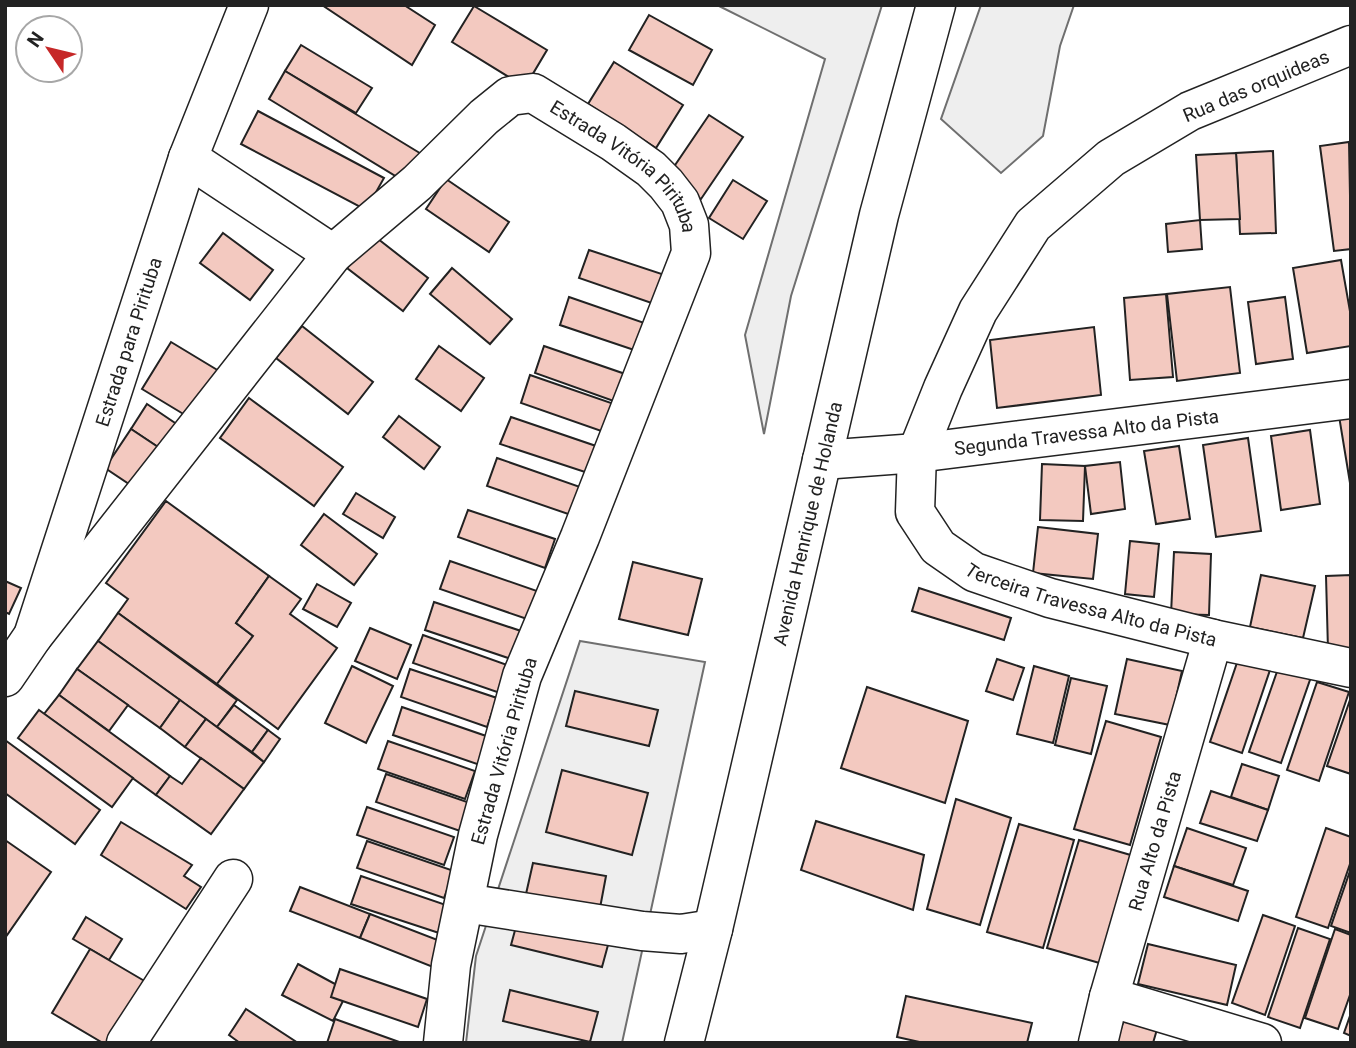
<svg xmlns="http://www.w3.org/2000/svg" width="1356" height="1048" viewBox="0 0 1356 1048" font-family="Roboto,sans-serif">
  <rect width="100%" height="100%" fill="#fff"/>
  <g fill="#eee" stroke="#6f6f6f" stroke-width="2">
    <polygon points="717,5 882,5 791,296 764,434 745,335 825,59"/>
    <polygon points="981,5 1074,5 1060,46 1043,136 1001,173 941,119"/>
    <polygon points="580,641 705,662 622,1043 466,1043 476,956"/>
  </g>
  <g fill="#f3c9c0" stroke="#222" stroke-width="2">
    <polygon points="322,5 404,5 435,25 412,65"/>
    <polygon points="474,6 547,50 525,87 452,42"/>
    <polygon points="649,15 712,50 693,85 629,50"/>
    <polygon points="301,45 372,88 356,113 285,71"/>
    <polygon points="614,62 683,105 656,148 588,104"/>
    <polygon points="285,71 423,155 407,183 269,99"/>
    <polygon points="258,111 384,178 366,210 241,144"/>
    <polygon points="709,115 743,137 701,199 667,177"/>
    <polygon points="1349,142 1351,249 1334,251 1320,146"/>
    <polygon points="1273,151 1276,233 1240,234 1236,153"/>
    <polygon points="1236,153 1240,219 1200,220 1196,155"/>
    <polygon points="446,179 509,222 489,252 426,209"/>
    <polygon points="733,180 767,201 743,239 709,218"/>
    <polygon points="1200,220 1202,249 1168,252 1166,224"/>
    <polygon points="223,233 273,270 250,300 200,263"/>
    <polygon points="373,235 428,278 403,311 347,268"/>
    <polygon points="589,250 677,279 666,308 579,278"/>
    <polygon points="1341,260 1351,317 1351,346 1307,353 1293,268"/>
    <polygon points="452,268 512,319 490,344 430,294"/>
    <polygon points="1230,287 1240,373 1177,381 1167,294"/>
    <polygon points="1166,294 1173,377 1130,380 1124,298"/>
    <polygon points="569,297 656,327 646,354 560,325"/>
    <polygon points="1285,297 1293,359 1256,364 1248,302"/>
    <polygon points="302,326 373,382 348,414 276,358"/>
    <polygon points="1094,327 1101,395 997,408 990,340"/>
    <polygon points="171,342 219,371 190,418 142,389"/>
    <polygon points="439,346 484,378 461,411 416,379"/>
    <polygon points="544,346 631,376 622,404 535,373"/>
    <polygon points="530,375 617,405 607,433 521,403"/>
    <polygon points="249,398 343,467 314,506 220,438"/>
    <polygon points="147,404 181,427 164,451 131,429"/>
    <polygon points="1351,415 1351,489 1339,416"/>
    <polygon points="399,416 440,447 424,469 383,437"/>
    <polygon points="511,417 596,446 588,473 500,444"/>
    <polygon points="131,429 164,451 138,490 105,468"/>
    <polygon points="1310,430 1320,504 1281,510 1271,436"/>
    <polygon points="1248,438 1261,531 1216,537 1203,445"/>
    <polygon points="1179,446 1190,519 1156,524 1144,451"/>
    <polygon points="497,458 583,488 574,516 487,486"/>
    <polygon points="1120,462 1125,509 1091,514 1085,466"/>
    <polygon points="1042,464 1085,466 1083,521 1040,520"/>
    <polygon points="356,493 395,517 383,538 343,514"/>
    <polygon points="166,501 269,576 236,623 253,636 217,684 118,613 128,599 106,583"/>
    <polygon points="468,510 555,539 545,568 458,537"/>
    <polygon points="324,514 377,554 354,585 301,545"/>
    <polygon points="1038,527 1098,534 1093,579 1033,573"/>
    <polygon points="1130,541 1159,544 1154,597 1125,594"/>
    <polygon points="1174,552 1211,554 1209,615 1171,614"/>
    <polygon points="450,561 537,591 527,619 440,589"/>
    <polygon points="633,562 702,579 688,635 619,619"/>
    <polygon points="1261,575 1315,586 1303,638 1250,627"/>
    <polygon points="1351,575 1351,649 1328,650 1326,576"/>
    <polygon points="269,576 301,599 290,614 337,648 278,729 217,684 253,636 236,623"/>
    <polygon points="5,581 21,588 9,614 5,612"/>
    <polygon points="317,584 351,603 337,627 303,609"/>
    <polygon points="919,588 1011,618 1004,640 912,611"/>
    <polygon points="434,602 521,631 511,659 425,630"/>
    <polygon points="118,613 237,700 217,727 98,641"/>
    <polygon points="370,628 411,645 397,679 355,661"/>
    <polygon points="423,635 510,666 500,693 413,663"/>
    <polygon points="98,641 180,700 160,728 77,669"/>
    <polygon points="1240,654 1272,664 1242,753 1210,742"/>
    <polygon points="997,659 1024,668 1013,700 986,691"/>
    <polygon points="1127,659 1182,671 1170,725 1115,714"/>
    <polygon points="1280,663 1312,674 1281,763 1249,752"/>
    <polygon points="352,666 393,686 366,743 325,723"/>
    <polygon points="1034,666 1069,676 1053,743 1017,734"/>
    <polygon points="77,669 128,705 109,731 59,695"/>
    <polygon points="410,669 497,698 487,727 401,697"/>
    <polygon points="1071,678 1107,686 1091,754 1055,745"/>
    <polygon points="1317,682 1349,692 1319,781 1287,770"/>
    <polygon points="867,687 968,721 945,803 841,768"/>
    <polygon points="575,691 658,710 649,746 566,726"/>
    <polygon points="59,695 170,776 156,795 44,714"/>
    <polygon points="1351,697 1351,774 1327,766"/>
    <polygon points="180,700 206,719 185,747 160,728"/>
    <polygon points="234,705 268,730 252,752 217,727"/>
    <polygon points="402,707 489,737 480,765 393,735"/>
    <polygon points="39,710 133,778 112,807 18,738"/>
    <polygon points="206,719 264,762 244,789 185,747"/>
    <polygon points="1106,721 1161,737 1130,845 1074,829"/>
    <polygon points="268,730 280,739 264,762 252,752"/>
    <polygon points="5,740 100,810 75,844 5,793"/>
    <polygon points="388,741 475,771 465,799 378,769"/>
    <polygon points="201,758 244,789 211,834 156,795 170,776 182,784"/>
    <polygon points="1242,764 1279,776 1268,810 1231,797"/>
    <polygon points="562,770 648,793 632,855 546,832"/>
    <polygon points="386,774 473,804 463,832 376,802"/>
    <polygon points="1211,791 1268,810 1257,841 1200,823"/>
    <polygon points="956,799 1011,818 980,925 927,909"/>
    <polygon points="367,807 454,837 444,865 357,835"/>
    <polygon points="816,821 924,855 913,910 801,870"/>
    <polygon points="121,822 192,865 184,876 201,887 186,909 101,855"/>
    <polygon points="1019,824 1074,840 1043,948 987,932"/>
    <polygon points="1187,828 1246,848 1233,885 1174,866"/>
    <polygon points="1326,828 1351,837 1351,861 1328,928 1296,917"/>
    <polygon points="5,840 51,872 5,938"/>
    <polygon points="1079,840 1134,856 1103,964 1047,948"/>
    <polygon points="367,841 454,871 444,898 357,868"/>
    <polygon points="533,863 606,876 600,908 526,894"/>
    <polygon points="1174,866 1248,891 1238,921 1164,897"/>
    <polygon points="1351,868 1351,933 1331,926"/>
    <polygon points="361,876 449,906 439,933 351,904"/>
    <polygon points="300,887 370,914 360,938 290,911"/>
    <polygon points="370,914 448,944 438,969 360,938"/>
    <polygon points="1263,915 1295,926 1265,1015 1232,1003"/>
    <polygon points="86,917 122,939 109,960 73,939"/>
    <polygon points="517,923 608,945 602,967 511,945"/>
    <polygon points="1298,928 1330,939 1300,1028 1268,1017"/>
    <polygon points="1335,929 1351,935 1351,992 1338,1029 1305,1018"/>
    <polygon points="1148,944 1236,965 1227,1005 1138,984"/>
    <polygon points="90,949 153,986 119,1043 103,1043 52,1013"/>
    <polygon points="298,964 348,991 333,1021 282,995"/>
    <polygon points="340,969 427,999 418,1027 331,997"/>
    <polygon points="510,990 598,1012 590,1042 503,1021"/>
    <polygon points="906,996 1032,1023 1027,1043 924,1043 897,1037"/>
    <polygon points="246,1009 298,1043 240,1043 229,1035"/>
    <polygon points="1351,1013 1351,1036 1344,1033"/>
    <polygon points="1125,1017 1158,1026 1153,1043 1116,1043"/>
    <polygon points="335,1019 402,1043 327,1043"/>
  </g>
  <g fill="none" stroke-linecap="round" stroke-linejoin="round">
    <g stroke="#222" stroke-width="41">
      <g id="street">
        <path id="s1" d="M1351,45L1190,111L1111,158L1033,225L978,311L943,388L917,453L915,512L938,547L974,572L1050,598L1213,639L1351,668"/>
        <polyline points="188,158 333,254"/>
        <path id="s2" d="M33,636L333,254L417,183L484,117L510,96L533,93L613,142L651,169L666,184L680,202L689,225L691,253L580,537L522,676L478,835L451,965L443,1043"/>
        <path id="s3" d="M5,677L33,636L188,158L249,5"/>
        <polyline points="465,903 642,931 681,934 713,929"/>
        <polyline points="1109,997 1262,1043"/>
        <polyline points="126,1043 233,879"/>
        <path id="s4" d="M1098,1043L1109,997L1213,639"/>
      </g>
    </g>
    <g stroke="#222" stroke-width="41">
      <g id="secondary">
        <path id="s5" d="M822,460L917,453L1351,399"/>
      </g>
    </g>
    <g stroke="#222" stroke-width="41">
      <g id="primary">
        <path id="s6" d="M684,1043L713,929L879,215L936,5"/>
      </g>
    </g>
    <use href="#street" stroke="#fff" stroke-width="38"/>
    <use href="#secondary" stroke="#fff" stroke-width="38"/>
    <use href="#primary" stroke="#fff" stroke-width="38"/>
  </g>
  <g text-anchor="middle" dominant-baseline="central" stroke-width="5" stroke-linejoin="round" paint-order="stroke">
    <g font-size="19" fill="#222" stroke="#fff">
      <text transform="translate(1256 86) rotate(-23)">Rua das orquideas</text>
      <text stroke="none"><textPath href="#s2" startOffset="866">Estrada Vitória Pirituba</textPath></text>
      <text stroke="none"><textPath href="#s3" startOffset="359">Estrada para Pirituba</textPath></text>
      <text stroke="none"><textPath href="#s5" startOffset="266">Segunda Travessa Alto da Pista</textPath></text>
      <text stroke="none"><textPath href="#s6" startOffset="534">Avenida Henrique de Holanda</textPath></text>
      <text stroke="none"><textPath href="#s1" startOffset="892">Terceira Travessa Alto da Pista</textPath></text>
      <text transform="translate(504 751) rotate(-74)">Estrada Vitória Pirituba</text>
      <text stroke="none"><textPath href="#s4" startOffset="210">Rua Alto da Pista</textPath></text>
    </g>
  </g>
  <rect width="1356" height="1048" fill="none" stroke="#222222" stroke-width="14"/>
  <g transform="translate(49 49) rotate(305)"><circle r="33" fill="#ffffff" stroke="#a7a7a7" stroke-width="2"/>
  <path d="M0-5L12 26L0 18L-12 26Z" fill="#c62828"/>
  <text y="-10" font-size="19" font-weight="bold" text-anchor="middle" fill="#222222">N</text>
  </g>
</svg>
